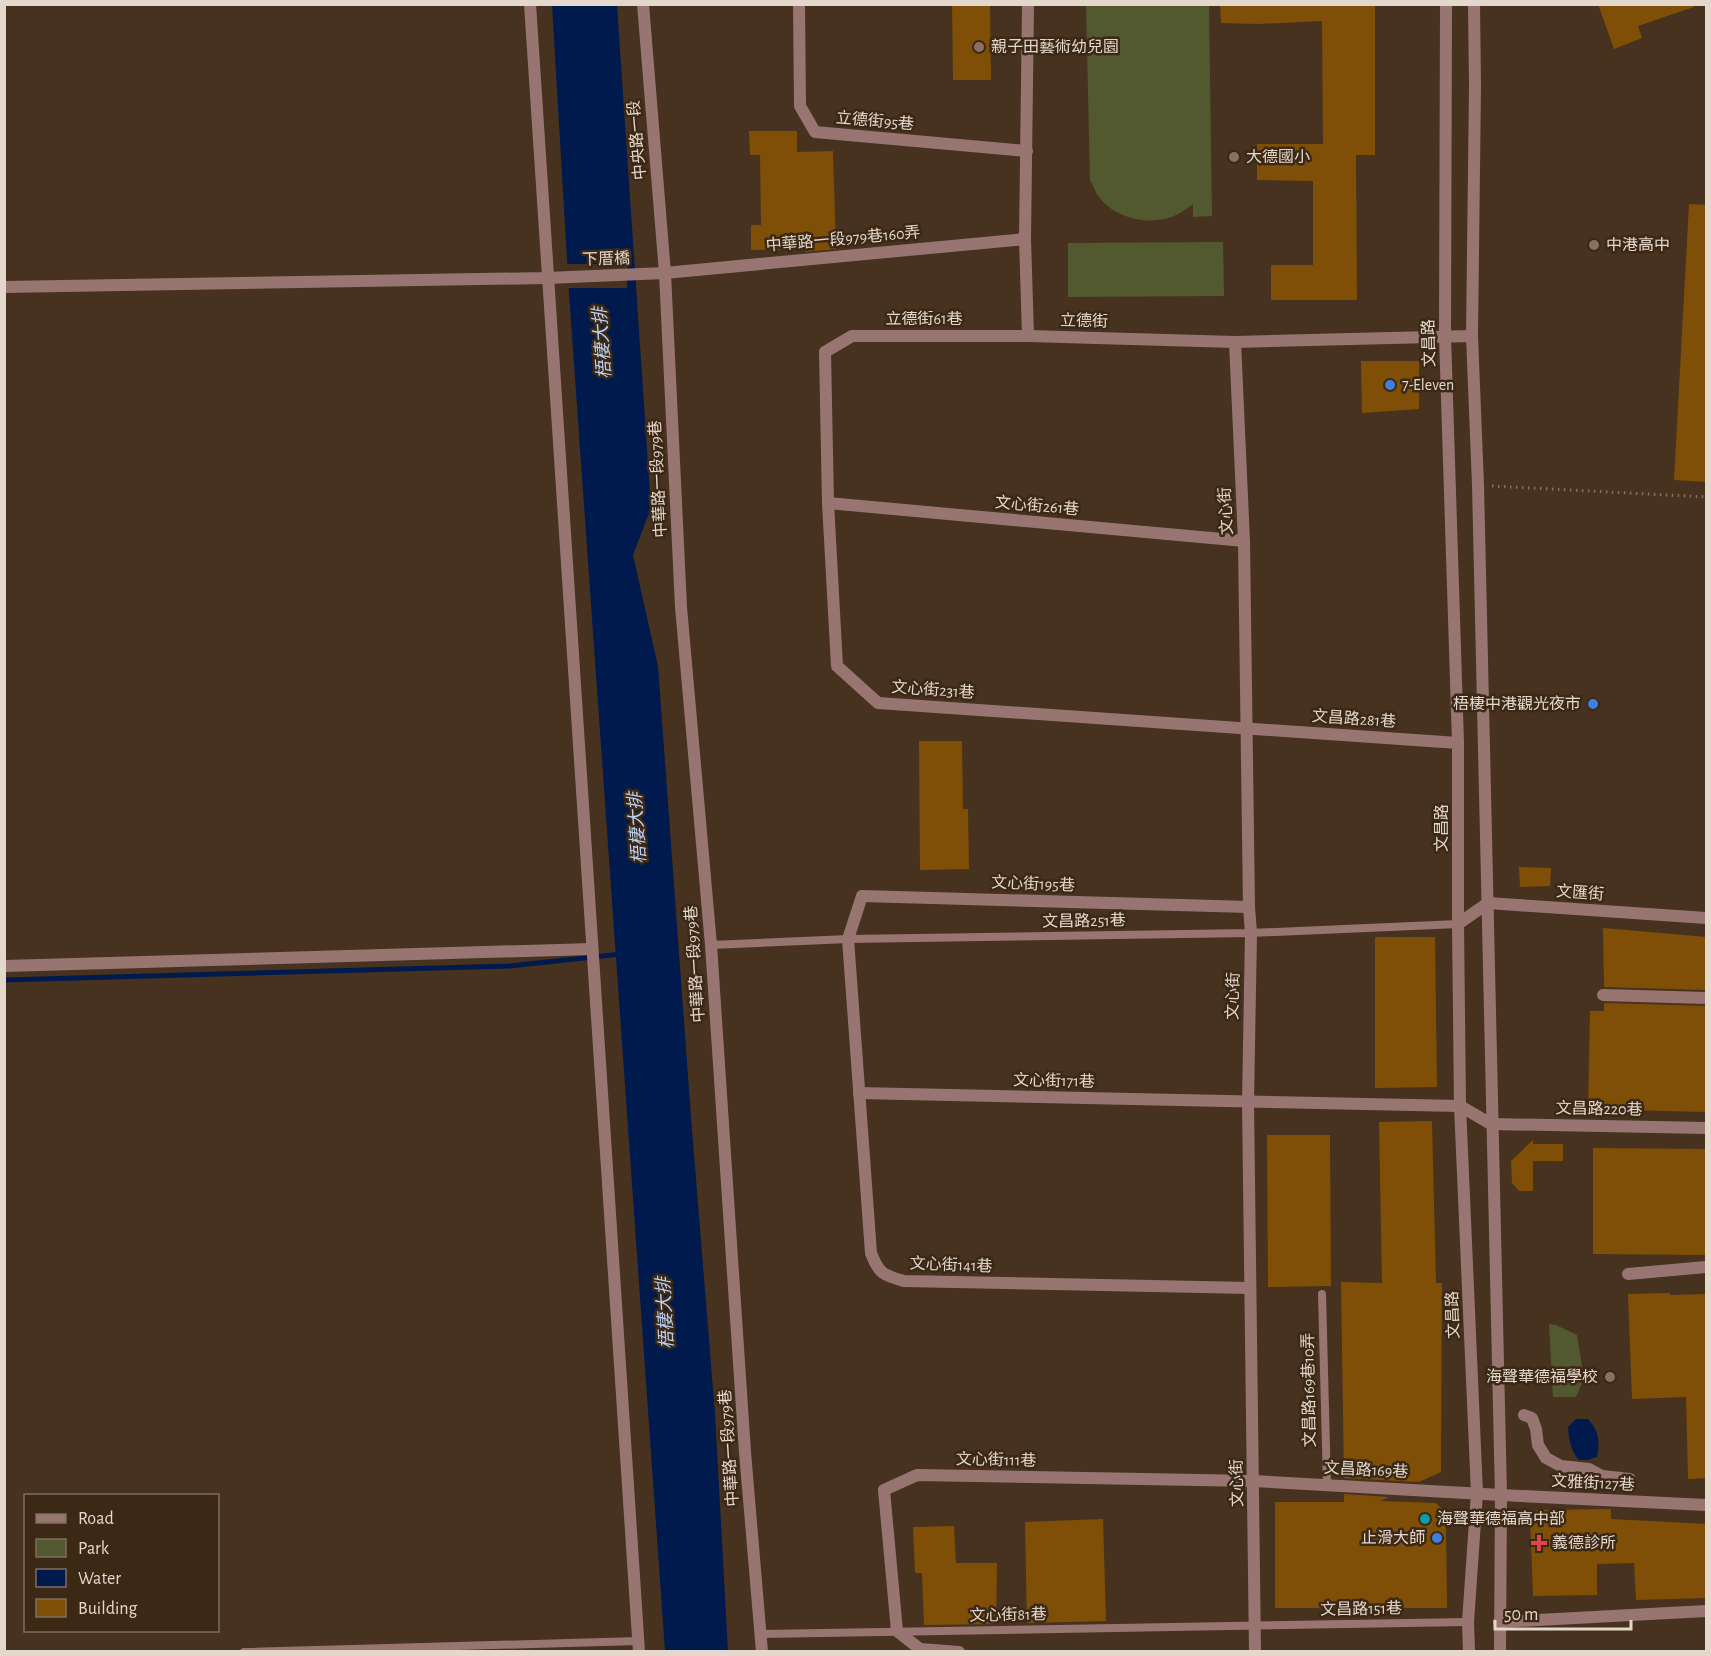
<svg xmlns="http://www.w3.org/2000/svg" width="1711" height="1656" viewBox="0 0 1711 1656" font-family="'Alegreya Sans','Noto Sans TC',sans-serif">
  <rect width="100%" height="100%" fill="#46321f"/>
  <g fill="#52592f">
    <path d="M1086,5H1209L1212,216L1193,217V204C1185,210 1177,216 1168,218C1144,225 1114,217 1099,197C1095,192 1093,185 1090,180Z"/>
    <polygon points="1223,242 1224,296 1068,297 1068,243"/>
    <polygon points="1549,1324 1556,1325 1577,1335 1584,1378 1576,1397 1553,1397"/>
  </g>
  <g fill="#011a4e">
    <polygon points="552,5 617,5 651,508 633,555 658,666 691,1117 715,1414 728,1651 665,1651 569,293"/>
    <path d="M1576,1419H1588C1599,1431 1600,1441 1597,1457L1587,1460H1579C1570,1450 1569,1439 1568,1427Z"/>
  </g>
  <polygon fill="#46321f" points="565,264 627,264 627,288 566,288"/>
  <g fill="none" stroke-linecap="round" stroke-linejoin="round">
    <polyline stroke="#011a4e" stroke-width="5" points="4,980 510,966 621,954"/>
  </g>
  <g fill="#804f07">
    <polygon points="952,4 990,4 991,80 953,80"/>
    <polygon points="1220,4 1375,4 1375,155 1356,155 1357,300 1271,300 1271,265 1313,265 1313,181 1257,180 1257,144 1323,144 1322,21 1258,24 1221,23"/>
    <polygon points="1598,4 1694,4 1694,7 1638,26 1642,38 1614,49"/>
    <polygon points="749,131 797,131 797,152 833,151 836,249 805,252 805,249 751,250 751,225 761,225 760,155 750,155"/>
    <polygon points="1689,204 1707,205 1707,482 1674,480"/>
    <polygon points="1361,361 1419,361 1419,409 1362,413"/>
    <polygon points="919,741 962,741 963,809 968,809 969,869 920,870"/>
    <polygon points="1519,867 1551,868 1550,886 1520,887"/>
    <polygon points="1603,928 1707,937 1707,990 1604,987"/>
    <polygon points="1375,937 1435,937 1437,1087 1375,1088"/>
    <polygon points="1604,1003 1707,1006 1707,1112 1588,1109 1590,1011 1604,1011"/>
    <polygon points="1432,1121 1436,1283 1442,1283 1441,1472 1419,1482 1344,1478 1341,1282 1382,1283 1379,1122"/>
    <polygon points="1267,1135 1330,1135 1331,1286 1268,1287"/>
    <polygon points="1533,1140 1533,1144 1563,1144 1563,1161 1533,1161 1533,1191 1519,1191 1512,1183 1511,1161"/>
    <polygon points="1593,1148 1707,1149 1707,1255 1593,1254"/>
    <polygon points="1670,1293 1670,1295 1707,1294 1707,1478 1688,1479 1686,1397 1632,1399 1628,1294"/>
    <polygon points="1344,1494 1389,1497 1380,1501 1436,1503 1445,1512 1446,1527 1447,1608 1275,1608 1275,1502 1344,1502"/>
    <polygon points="1611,1509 1611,1519 1707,1524 1707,1598 1636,1600 1634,1563 1597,1564 1597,1595 1533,1596 1530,1516 1537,1510"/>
    <polygon points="1103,1519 1106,1621 1027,1623 1025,1522"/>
    <polygon points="954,1526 956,1563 997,1563 996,1624 924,1625 922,1573 915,1573 913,1527"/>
  </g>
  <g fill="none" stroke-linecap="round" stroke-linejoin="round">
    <polyline stroke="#847363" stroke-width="3" stroke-dasharray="1.5 4.5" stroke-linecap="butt" points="1492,486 1706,497"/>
    <g stroke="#997572" stroke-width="8">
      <polyline points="711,945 848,939 1251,933 1458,924"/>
      <polyline points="1322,1294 1327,1485"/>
      <polyline points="761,1634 1468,1622"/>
      <polyline points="244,1652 638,1641"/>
    </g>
    <polyline stroke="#997572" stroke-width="12" points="1524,1415 1532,1418 1536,1429 1538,1445 1546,1458 1561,1466 1589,1469 1602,1476 1630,1479"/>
    <g stroke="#997572" stroke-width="12">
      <polyline points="530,4 639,1652"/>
      <polyline points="643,4 665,273 681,607 711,945 745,1452 762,1652"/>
      <polyline points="799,4 800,106 815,132 1027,151"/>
      <polyline points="4,287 547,278 665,273 1025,239"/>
      <polyline points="1028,336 1025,239 1028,4"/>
      <polyline points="1235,342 1244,541 1249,907 1251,933 1248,1102 1255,1652"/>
      <polyline points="828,503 1244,541"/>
      <polyline points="1458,743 878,703 837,666 828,503 825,352 852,336 1028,336 1235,342 1472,336"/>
      <path d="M1249,907L862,896L848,939L871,1253C879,1274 883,1275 904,1281L1250,1288"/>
      <polyline points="1458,924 1488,903 1706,918"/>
      <polyline points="4,966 592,949"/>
      <polyline points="1603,995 1706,998"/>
      <polyline points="859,1093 1460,1106 1491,1124 1706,1128"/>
      <polyline points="1628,1274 1706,1267"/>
      <polyline points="1499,1622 1706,1611"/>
      <polyline points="959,1652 920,1649 897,1631 884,1490 917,1475 1254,1481 1501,1495 1706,1505"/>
    </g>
    <g stroke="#997572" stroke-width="12">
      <polyline points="1446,4 1445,336 1458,743 1458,924 1460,1106 1477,1493 1468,1622 1469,1652"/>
      <polyline points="1474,4 1475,86 1472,336 1478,485 1501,1495 1500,1652"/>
    </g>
  </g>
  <g fill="#8d6e63" stroke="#3b2815" stroke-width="2">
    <circle cx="979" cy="47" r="6"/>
    <circle cx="1234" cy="157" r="6"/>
    <circle cx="1594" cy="245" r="6"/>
    <circle cx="1610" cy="1377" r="6"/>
  </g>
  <g fill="#3f7fe0" stroke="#3b2815" stroke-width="2">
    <circle cx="1390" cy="385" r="6"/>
    <circle cx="1593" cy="704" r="6"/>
    <circle cx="1437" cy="1538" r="6"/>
  </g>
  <circle fill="#0f9aa8" stroke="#3b2815" stroke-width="2" cx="1425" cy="1519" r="6"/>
  <path fill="#e0444e" stroke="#3b2815" stroke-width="2" d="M1536 1534h6v6h6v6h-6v6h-6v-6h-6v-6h6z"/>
  <g text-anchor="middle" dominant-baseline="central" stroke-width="5" stroke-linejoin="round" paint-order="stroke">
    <g font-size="16" fill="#e4d7cc" stroke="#3b2815" text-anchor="start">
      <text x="991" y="47">親子田藝術幼兒園</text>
      <text x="1246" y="157">大德國小</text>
      <text x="1606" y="245">中港高中</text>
      <text x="1402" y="385">7-Eleven</text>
      <text x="1581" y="704" text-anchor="end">梧棲中港觀光夜市</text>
      <text x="1598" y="1377" text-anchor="end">海聲華德福學校</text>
      <text x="1437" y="1519">海聲華德福高中部</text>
      <text x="1425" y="1538" text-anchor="end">止滑大師</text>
      <text x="1552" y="1543">義德診所</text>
    </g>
    <g font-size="16" fill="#e4d7cc" stroke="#3b2815">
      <text transform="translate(875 121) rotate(5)">立德街95巷</text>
      <text transform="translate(637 140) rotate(-95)">中央路一段</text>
      <text transform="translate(843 239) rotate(-5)">中華路一段979巷160弄</text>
      <text transform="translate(606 259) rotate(-2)">下厝橋</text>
      <text x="924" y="319">立德街61巷</text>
      <text transform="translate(1084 321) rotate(1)">立德街</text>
      <text transform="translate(1429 343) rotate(-91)">文昌路</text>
      <text transform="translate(658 479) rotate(-93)">中華路一段979巷</text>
      <text transform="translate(1037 506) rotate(5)">文心街261巷</text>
      <text transform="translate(1226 511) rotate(-93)">文心街</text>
      <text transform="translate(933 690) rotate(4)">文心街231巷</text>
      <text transform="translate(1354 719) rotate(4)">文昌路281巷</text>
      <text transform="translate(1442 828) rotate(-90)">文昌路</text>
      <text transform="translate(1033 884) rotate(2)">文心街195巷</text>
      <text transform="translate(1580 893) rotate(4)">文匯街</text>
      <text transform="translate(1084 921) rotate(-1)">文昌路251巷</text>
      <text transform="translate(695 964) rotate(-94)">中華路一段979巷</text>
      <text transform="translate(1233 996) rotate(-89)">文心街</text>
      <text transform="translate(1054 1081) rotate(1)">文心街171巷</text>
      <text transform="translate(1599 1109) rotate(1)">文昌路220巷</text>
      <text transform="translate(951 1265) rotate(2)">文心街141巷</text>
      <text transform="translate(1453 1315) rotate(-92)">文昌路</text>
      <text transform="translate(1309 1390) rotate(-91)">文昌路169巷10弄</text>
      <text transform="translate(729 1448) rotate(-94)">中華路一段979巷</text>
      <text transform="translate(996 1460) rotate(1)">文心街111巷</text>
      <text transform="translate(1366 1470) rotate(3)">文昌路169巷</text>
      <text transform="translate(1237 1483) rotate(-91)">文心街</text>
      <text transform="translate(1593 1483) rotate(3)">文雅街127巷</text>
      <text transform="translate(1361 1609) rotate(-1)">文昌路151巷</text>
      <text transform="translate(1008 1615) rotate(-1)">文心街81巷</text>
    </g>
    <g font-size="18" font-style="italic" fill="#bcd1f3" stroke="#3b2815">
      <text transform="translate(603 343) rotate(-94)">梧棲大排</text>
      <text transform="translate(638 828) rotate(-94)">梧棲大排</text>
      <text transform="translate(666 1313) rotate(-93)">梧棲大排</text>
    </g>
  </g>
  <rect width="1711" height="1656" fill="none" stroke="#e4d7cc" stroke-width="12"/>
  <rect x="24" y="1494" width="195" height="138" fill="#3b2815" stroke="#7f6e5e" stroke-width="1.5"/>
  <rect x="36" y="1514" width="30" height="9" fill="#997572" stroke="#7f6e5e" stroke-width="1.5"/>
  <text x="78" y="1524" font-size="18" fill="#e4d7cc">Road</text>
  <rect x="36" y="1539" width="30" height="18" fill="#52592f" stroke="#7f6e5e" stroke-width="1.5"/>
  <text x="78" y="1554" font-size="18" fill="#e4d7cc">Park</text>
  <rect x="36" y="1569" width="30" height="18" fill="#011a4e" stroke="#7f6e5e" stroke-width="1.5"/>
  <text x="78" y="1584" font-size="18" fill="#e4d7cc">Water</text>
  <rect x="36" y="1599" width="30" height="18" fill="#804f07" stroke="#7f6e5e" stroke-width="1.5"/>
  <text x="78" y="1614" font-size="18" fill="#e4d7cc">Building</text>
  <path d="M1495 1620v9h136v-9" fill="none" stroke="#e4d7cc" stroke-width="3"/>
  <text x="1504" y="1620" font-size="18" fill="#e4d7cc" stroke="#3b2815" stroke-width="4.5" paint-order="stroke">50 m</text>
</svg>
